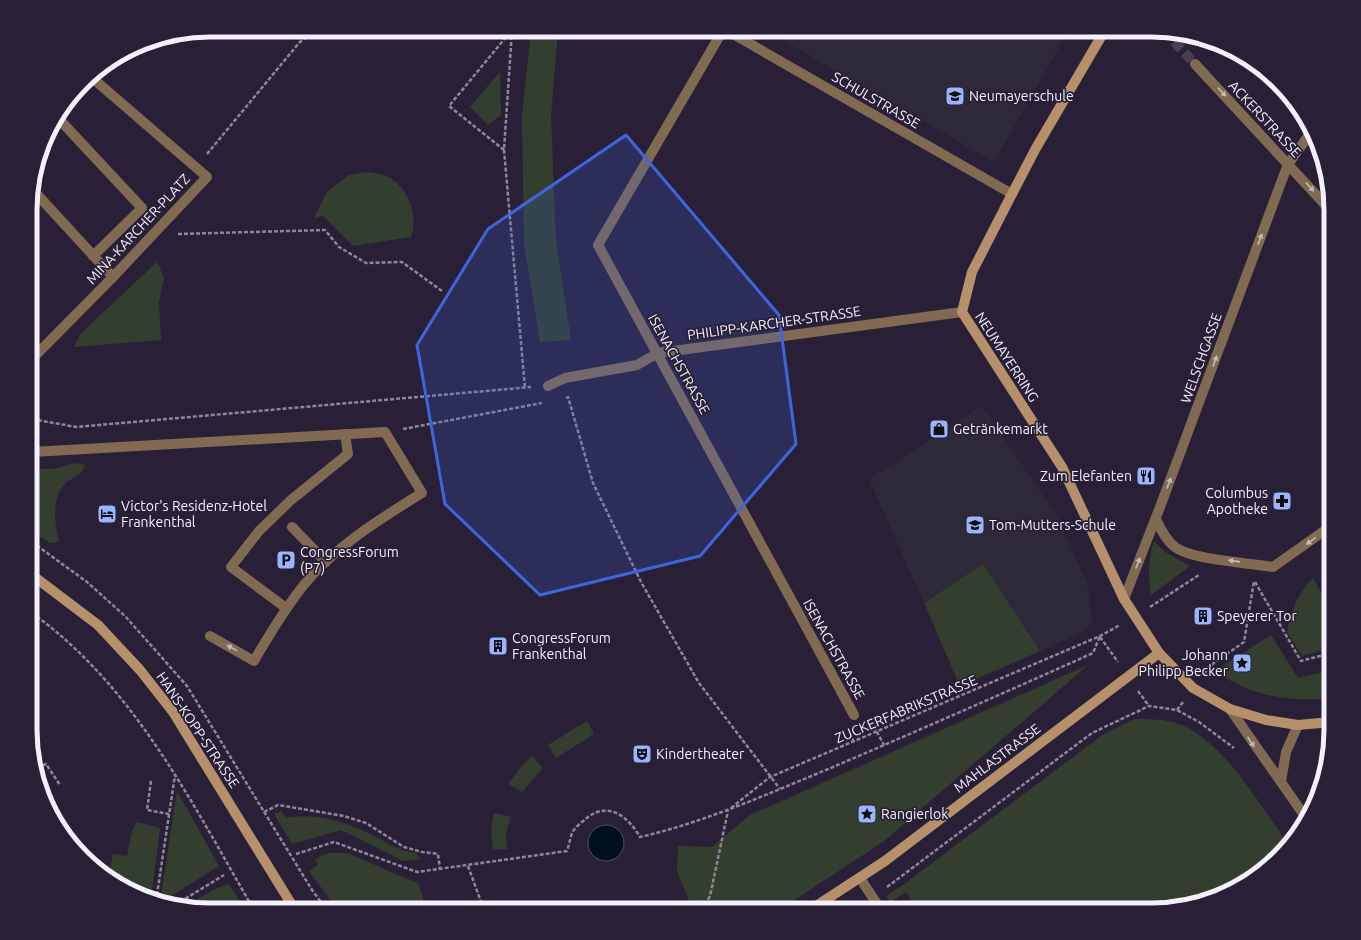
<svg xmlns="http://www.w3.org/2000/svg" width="1361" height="940" viewBox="0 0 1361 940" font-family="Ubuntu,sans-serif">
  <rect width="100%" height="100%" fill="#292037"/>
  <g fill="#2e2939">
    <polygon points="765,30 1069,30 994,162"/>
    <polygon points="982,406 1058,518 1087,583 1089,594 1092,621 1089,627 1084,631 1040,651 983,564 924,603 869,479"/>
  </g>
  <g fill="#343e2e">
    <polygon points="531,30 558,30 551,116 556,242 571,340 540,342 524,244 522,115"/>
    <polygon points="500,72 501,115 488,125 470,107"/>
    <path d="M366,172C372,173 382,174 388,177C408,187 419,216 411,237L353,246L323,216L314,218L327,192L349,175Z"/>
    <polygon points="157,262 164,278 159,302 161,340 74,347 81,333"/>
    <path d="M76,463L85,465C81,479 71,476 64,485C51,501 55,525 59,542L50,543L32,532V469H53Z"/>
    <path d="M1154,541L1165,552L1190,566L1151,595C1148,576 1148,560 1154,541Z"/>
    <polygon points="983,564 1040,651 960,686 924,603"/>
    <path d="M1313,578L1331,610V648L1302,656L1287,632C1292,609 1297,595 1313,578Z"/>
    <path d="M1271,635L1298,678L1331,670V699C1285,701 1253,697 1215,671Z"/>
    <polygon points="1088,665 883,842 779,910 693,910 677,871 678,846 712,847 750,815"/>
    <path d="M1134,719C1147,719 1160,719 1173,722C1220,734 1261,807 1288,844L1231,891L1151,910H918L906,892L890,902L886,896L903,885L1104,734Z"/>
    <polygon points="587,721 594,734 556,758 548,745"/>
    <polygon points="532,756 543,768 522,792 508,784 519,769"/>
    <polygon points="177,791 219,866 162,902 160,902"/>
    <path d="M281,811L286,818C318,812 349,823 376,837C389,844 401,852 416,853L421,859L403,861L341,830L292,844L274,814Z"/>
    <polygon points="494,813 511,817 506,833 507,849 493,850 491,830"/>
    <polygon points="137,822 160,828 151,900 108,877 113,854 127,856 132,831"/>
    <polygon points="329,853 347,853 419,884 426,910 338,910 309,871 318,865 315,859"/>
    <polygon points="229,884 245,910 199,910 185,907 215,889"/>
  </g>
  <circle fill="#01101f" stroke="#4a5362" cx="606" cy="843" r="18"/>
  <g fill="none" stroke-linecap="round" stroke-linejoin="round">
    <polyline stroke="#473f55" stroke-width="10" stroke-dasharray="10 5" stroke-linecap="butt" points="1164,31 1195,64"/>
    <g stroke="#8e8799" stroke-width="2.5" stroke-dasharray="4 2" stroke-linecap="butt">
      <polyline points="512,30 504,150 525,388"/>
      <polyline points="504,150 449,106 511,31"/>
      <polyline points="207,154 299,43 315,30"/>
      <polyline points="178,234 325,230 339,247 366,263 402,262 442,291"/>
      <polyline points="32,319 39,328"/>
      <polyline points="566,398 568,397 593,483 641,582 699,683 780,789"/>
      <polyline points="32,419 76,427 531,387"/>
      <polyline points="403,429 542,403"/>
      <polyline points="32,542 87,582 125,616 187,686 312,890 327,910"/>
      <polyline points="1255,582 1301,661 1331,653"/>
      <polyline points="1150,607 1199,575"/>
      <path d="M32,613C134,686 192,803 254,910"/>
      <polyline points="1100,637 1118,662"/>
      <polyline points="1204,674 1211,665 1244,642 1254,581"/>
      <polyline points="1138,691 1149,706"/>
      <polyline points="1177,710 1183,702"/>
      <polyline points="871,721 884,745"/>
      <polyline points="849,733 854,742"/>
      <polyline points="37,768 46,764 60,785"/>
      <polyline points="151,781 147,810 169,814"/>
      <polyline points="731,808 770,777 1100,636 1120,625"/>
      <polyline points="264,812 278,805 344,816 366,823 404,847 422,852 438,854 440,869"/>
      <path d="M296,854L334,842L417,872L567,851C569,845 570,839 572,833C575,827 583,821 588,817C610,801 629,818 640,837C705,822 765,795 826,770C915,732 1004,693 1093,653L1100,636"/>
      <polyline points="468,866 484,910"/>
      <polyline points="887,887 1092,733 1149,706 1177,710 1199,722 1234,748"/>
      <polyline points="156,901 175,775"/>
      <polyline points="175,905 224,875"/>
      <polyline points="702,910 710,896 728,811"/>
    </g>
    <g stroke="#816a52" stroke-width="10">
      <polyline points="58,118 142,208 93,256"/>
      <polyline points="32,189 113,277"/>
      <polyline points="32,359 113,277 207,177 90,76"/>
      <polyline points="548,386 565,378 637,365 658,353"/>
      <path d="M32,452L385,432L422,493C380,519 334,547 303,586C284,610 269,635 254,661L210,636"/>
      <polyline points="292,527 326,562"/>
      <polyline points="286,608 231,567 259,531 291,500 348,454 345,434"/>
    </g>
    <g stroke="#816a52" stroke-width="10">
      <polyline points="723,30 598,245 854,715"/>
      <polyline points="726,30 1012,194"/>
      <polyline points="1195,64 1331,211"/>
      <polyline points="658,353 962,312"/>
      <path d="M1156,519C1161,530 1166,540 1175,547C1192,560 1250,563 1273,567L1331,526"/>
      <polyline points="1124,599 1160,507 1288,164 1312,131"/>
      <polyline points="1230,709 1306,818"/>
      <polyline points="1281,782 1286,752 1298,725"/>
      <polyline points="860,878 881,910"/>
    </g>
    <g stroke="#b5906b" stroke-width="10">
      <polyline points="1105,30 1036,148 1012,194 972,272 962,312 1062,467 1124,599 1159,653 1193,688 1230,709 1266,720 1298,725 1331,722"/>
      <polyline points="32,575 98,625 140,670 173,712 295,910"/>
      <polyline points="810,910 885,861 1159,653"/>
    </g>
  </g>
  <defs><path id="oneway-solid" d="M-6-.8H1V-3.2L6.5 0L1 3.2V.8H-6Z"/></defs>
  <g fill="#c6bab9">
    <use href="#oneway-solid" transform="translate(1222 92) rotate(47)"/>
    <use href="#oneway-solid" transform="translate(1310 187) rotate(48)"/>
    <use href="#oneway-solid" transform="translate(1260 239) rotate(-70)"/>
    <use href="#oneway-solid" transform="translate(1215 361) rotate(-70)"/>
    <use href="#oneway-solid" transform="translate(1169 483) rotate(-70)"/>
    <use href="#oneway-solid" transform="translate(1311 541) rotate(144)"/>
    <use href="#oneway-solid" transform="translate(1234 561) rotate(-172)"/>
    <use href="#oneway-solid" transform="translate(1138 563) rotate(-68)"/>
    <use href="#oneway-solid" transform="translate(232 648) rotate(-151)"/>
    <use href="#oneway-solid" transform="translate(1251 742) rotate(56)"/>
  </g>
  <path fill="#3d66de" fill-opacity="0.2" stroke="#3d66de" stroke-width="3" stroke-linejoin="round" d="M626,135L779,315L796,444L700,556L540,595L445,504L417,345L488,229Z"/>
  <defs>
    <g id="school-square" transform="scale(1)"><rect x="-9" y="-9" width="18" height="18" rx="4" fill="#9ab5fd" stroke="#292037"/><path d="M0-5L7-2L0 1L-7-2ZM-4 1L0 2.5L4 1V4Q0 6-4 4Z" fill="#111"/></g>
    <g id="shop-square" transform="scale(1)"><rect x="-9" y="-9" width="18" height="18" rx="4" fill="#9ab5fd" stroke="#292037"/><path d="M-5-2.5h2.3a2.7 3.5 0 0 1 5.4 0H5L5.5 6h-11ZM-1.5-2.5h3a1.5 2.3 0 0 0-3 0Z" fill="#111"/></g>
    <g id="restaurant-square" transform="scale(1)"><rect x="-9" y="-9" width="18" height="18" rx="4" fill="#9ab5fd" stroke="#292037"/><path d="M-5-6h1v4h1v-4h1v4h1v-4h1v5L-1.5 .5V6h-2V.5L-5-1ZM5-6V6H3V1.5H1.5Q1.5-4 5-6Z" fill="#111"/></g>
    <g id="pharmacy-square" transform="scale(1)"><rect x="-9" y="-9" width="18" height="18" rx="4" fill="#9ab5fd" stroke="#292037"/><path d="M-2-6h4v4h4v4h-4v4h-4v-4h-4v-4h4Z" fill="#111"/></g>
    <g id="hotel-square" transform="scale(1)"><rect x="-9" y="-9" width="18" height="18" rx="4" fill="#9ab5fd" stroke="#292037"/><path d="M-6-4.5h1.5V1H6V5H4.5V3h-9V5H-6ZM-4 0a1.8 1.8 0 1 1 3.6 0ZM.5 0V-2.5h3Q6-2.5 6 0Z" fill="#111"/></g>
    <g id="parking-square" transform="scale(1)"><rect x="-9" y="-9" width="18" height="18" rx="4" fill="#9ab5fd" stroke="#292037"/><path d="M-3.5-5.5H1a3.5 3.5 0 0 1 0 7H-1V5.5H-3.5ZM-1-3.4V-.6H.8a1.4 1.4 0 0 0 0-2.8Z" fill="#111"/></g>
    <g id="building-square" transform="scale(1)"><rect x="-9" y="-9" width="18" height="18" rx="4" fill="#9ab5fd" stroke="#292037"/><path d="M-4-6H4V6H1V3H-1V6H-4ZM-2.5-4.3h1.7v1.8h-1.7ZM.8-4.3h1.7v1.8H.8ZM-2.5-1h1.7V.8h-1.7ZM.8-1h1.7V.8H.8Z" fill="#111"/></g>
    <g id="sight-square" transform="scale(1)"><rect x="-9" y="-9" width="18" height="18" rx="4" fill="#9ab5fd" stroke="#292037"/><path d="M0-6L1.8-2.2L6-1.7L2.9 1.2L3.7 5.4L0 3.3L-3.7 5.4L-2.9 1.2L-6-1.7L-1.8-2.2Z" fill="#111"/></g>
    <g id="theatre-square" transform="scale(1)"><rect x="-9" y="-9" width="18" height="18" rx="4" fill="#9ab5fd" stroke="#292037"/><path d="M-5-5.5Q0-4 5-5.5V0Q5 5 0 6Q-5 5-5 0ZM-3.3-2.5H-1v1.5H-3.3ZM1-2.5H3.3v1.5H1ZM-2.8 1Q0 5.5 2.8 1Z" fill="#111"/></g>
  </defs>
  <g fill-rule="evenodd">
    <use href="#school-square" x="955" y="96"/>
    <use href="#shop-square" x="939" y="429"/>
    <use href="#restaurant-square" x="1146" y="476"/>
    <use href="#pharmacy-square" x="1282" y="501"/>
    <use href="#hotel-square" x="107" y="514"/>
    <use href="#school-square" x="975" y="525"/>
    <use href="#parking-square" x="286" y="560"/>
    <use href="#building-square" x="1203" y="616"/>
    <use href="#building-square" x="498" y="646"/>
    <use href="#sight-square" x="1242" y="663"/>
    <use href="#theatre-square" x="642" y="754"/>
    <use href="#sight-square" x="867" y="814"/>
  </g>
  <g text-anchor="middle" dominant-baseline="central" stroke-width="3.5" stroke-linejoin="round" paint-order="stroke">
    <g font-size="14" fill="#f4f0fd" stroke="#292037" text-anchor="start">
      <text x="969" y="96">Neumayerschule</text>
      <text x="953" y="429">Getränkemarkt</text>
      <text x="1132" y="476" text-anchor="end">Zum Elefanten</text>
      <text x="1268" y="493" text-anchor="end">Columbus<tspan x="1268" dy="16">Apotheke</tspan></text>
      <text x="121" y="506">Victor's Residenz-Hotel<tspan x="121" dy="16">Frankenthal</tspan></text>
      <text x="989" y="525">Tom-Mutters-Schule</text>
      <text x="300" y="552">CongressForum<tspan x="300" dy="16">(P7)</tspan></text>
      <text x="1217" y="616">Speyerer Tor</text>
      <text x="512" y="638">CongressForum<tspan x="512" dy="16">Frankenthal</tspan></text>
      <text x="1228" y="655" text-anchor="end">Johann<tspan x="1228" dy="16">Philipp Becker</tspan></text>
      <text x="656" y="754">Kindertheater</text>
      <text x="881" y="814">Rangierlok</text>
    </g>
    <g font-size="14" fill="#f4f0fd" stroke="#292037">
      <text transform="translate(876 100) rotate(30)">SCHULSTRASSE</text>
      <text transform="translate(1265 119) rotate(47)">ACKERSTRASSE</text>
      <text transform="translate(138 229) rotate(-47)">MINA-KARCHER-PLATZ</text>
      <text transform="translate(774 323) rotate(-8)">PHILIPP-KARCHER-STRASSE</text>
      <text transform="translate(1007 357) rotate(57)">NEUMAYERRING</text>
      <text transform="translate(1201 358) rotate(-70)">WELSCHGASSE</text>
      <text transform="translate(679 364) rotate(61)">ISENACHSTRASSE</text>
      <text transform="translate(834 649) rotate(61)">ISENACHSTRASSE</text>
      <text transform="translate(906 709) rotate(-23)">ZUCKERFABRIKSTRASSE</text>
      <text transform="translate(198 730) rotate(56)">HANS-KOPP-STRASSE</text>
      <text transform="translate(997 758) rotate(-37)">MAHLASTRASSE</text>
    </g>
  </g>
  <path d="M0 0H1361V940H0ZM210 37H1151A173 173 0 0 1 1324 210V730A173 173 0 0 1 1151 903H210A173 173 0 0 1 37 730V210A173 173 0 0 1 210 37Z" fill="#292037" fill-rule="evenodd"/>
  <path fill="none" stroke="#f4f0fd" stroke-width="5" d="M210 37H1151A173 173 0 0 1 1324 210V730A173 173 0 0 1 1151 903H210A173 173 0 0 1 37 730V210A173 173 0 0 1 210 37Z"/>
</svg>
